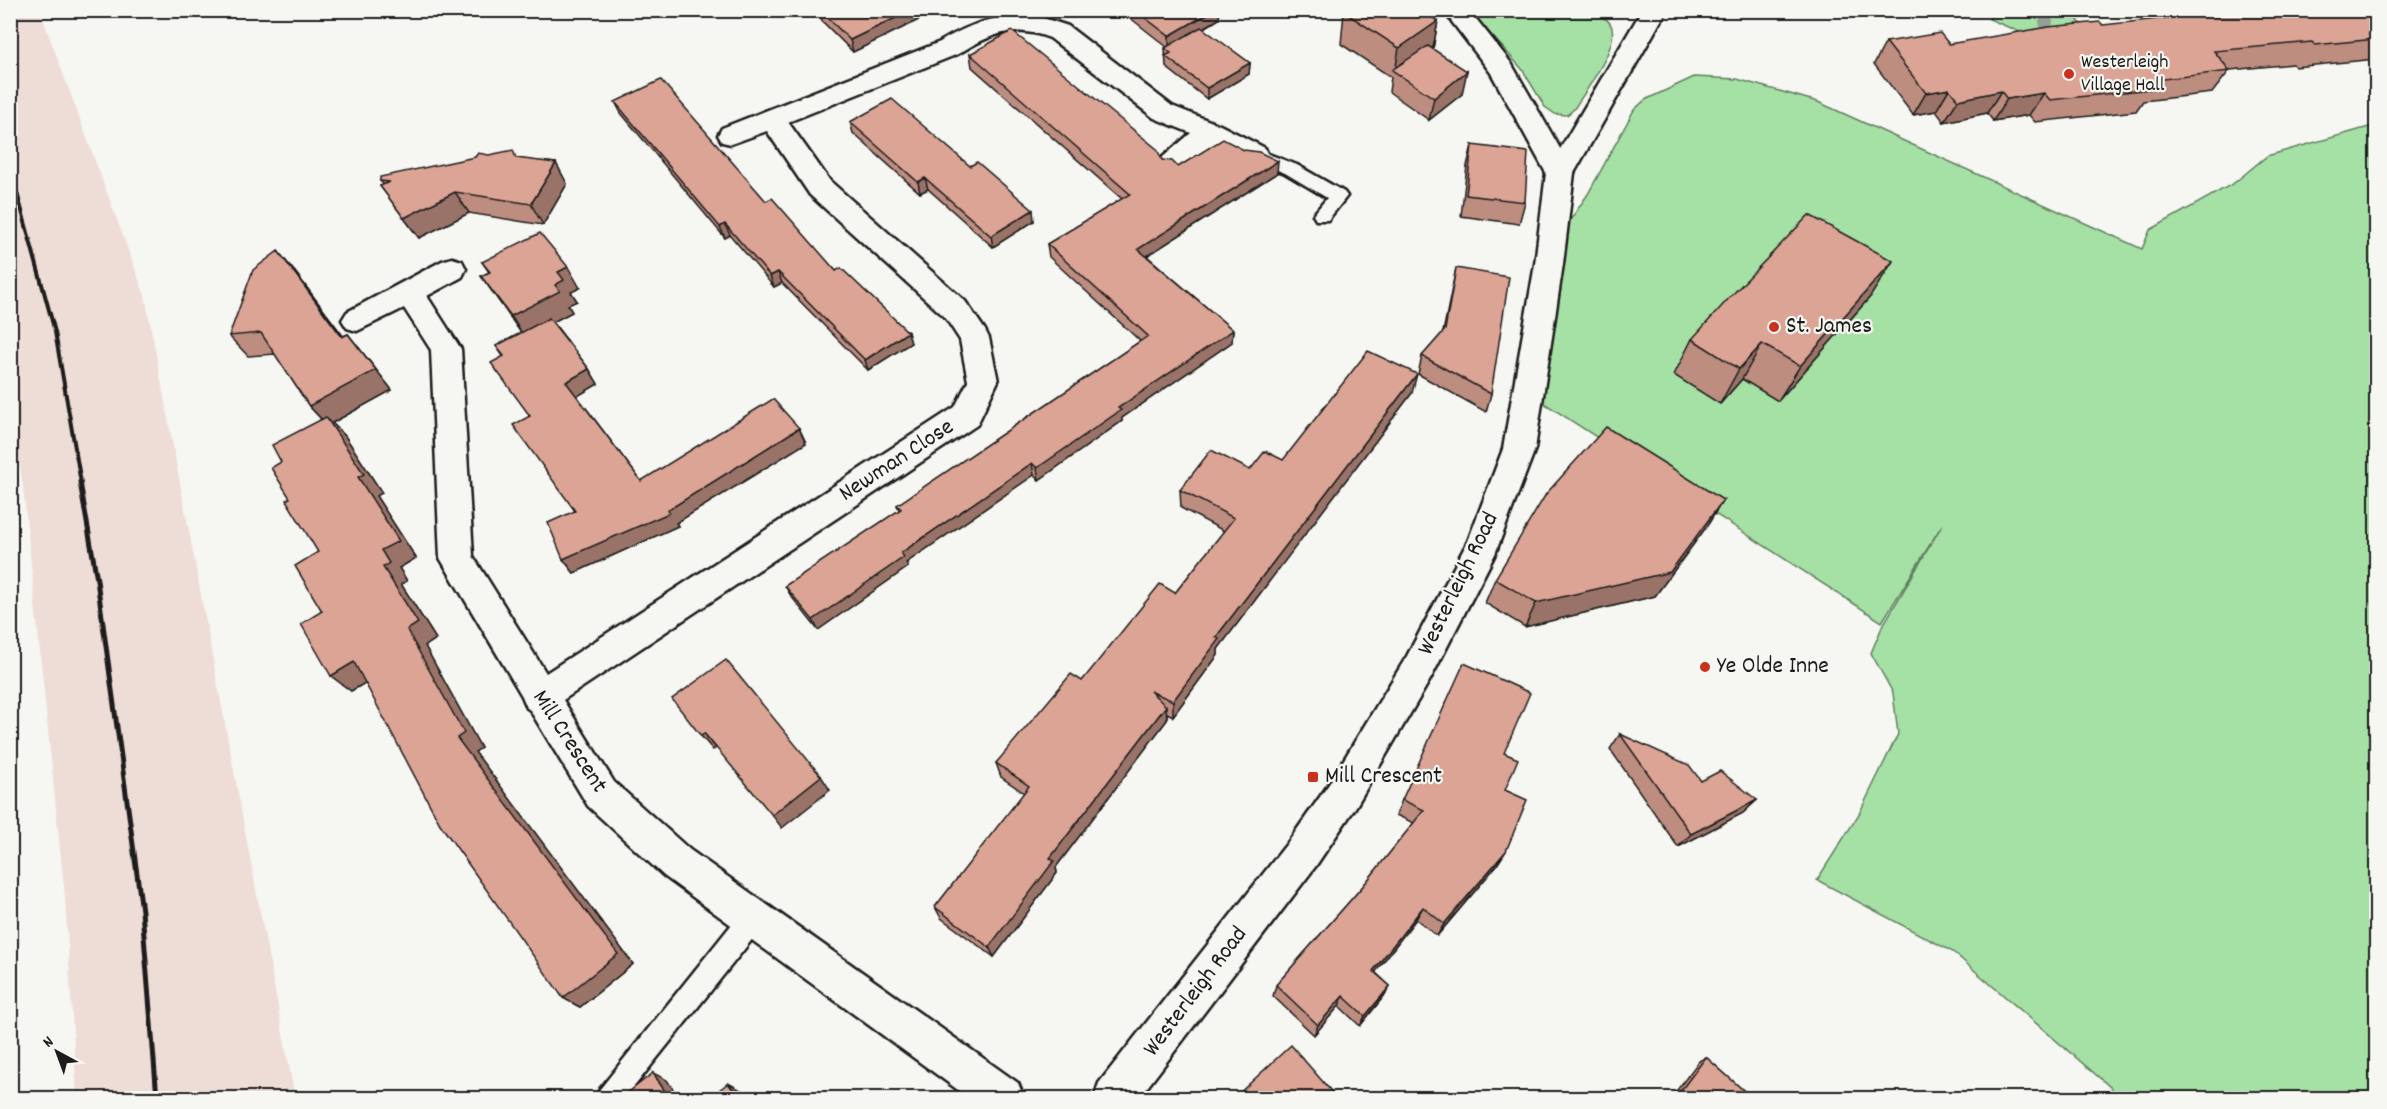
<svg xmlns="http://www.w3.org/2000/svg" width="2387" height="1109" viewBox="0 0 2387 1109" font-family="Dekko,sans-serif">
  <rect width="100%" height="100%" fill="#f6f6f2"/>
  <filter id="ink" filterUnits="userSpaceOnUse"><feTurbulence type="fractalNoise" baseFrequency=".0167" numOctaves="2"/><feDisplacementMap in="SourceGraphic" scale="12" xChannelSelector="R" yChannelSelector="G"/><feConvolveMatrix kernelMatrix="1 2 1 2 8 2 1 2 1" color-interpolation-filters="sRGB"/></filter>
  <g filter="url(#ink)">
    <polygon fill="#eeddd6" points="10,11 40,11 145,296 295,1098 77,1098 65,897 23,486 11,410"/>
    <g fill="#a5e0a5" stroke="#607e60" stroke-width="1.5">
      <path d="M1556,10C1570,12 1590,11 1602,17C1634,30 1584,92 1574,109L1567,115L1555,114L1545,107L1522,69L1470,11Z"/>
      <polygon points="2012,10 2071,11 2091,37 2038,40 1989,19 1995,12"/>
      <polygon points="1694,77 1737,79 1818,102 2142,249 2150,230 2234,183 2267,156 2376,125 2376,1098 2123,1098 1953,952 1817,880 1859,814 1898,734 1893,693 1871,653 1882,627 1942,525 1882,622 1533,396 1560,235 1588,194 1634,110 1645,100"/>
    </g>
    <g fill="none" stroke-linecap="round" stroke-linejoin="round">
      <g stroke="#1c1c1c" stroke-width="5">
        <g id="lane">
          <polygon points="1255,149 1297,165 1344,192 1347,196 1328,220 1316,220 1313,215 1327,198 1285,173 1249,159 1246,155"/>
          <polygon points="753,906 762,909 765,918 762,927 625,1098 596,1098 600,1089 744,909"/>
        </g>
      </g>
      <g stroke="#1c1c1c" stroke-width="5">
        <g id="street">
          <polygon points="1642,10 1667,10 1570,180 1560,183 1550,180 1546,173"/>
          <path d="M1034,15L1068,26L1172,106L1220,125L1265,148L1268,155L1265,162C1246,167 1229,153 1213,144C1198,157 1184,177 1163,171L1159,164L1163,157L1191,133L1154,118L1050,38C1013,24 990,34 958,54L788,122L830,181L965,301L985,330L989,338L998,381L977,425L563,700L614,782L690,850L1018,1083L1024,1098H969L664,876L588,806L530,710L527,708L522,696L440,558L431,350L404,308L357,331L347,328L342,320L347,312L442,261L452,258L462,261L466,269L462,277L427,296L461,349L473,556L546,673L955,407L968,381L960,340L945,317L810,195L767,131L731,144L722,142L718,135L722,128L940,42C973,22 995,16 1034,15Z"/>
        </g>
      </g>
      <g stroke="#1c1c1c" stroke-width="5">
        <polygon id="secondary" points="1443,10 1469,10 1511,63 1574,173 1563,264 1535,449 1495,554 1431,678 1355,808 1315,867 1139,1098 1094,1098 1099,1083 1289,841 1329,784 1407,656 1468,541 1503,449 1535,264 1546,173 1491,73"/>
      </g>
      <use href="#lane" fill="#f6f6f2" fill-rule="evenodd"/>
      <use href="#street" fill="#f6f6f2" fill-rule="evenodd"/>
      <use href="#secondary" fill="#f6f6f2" fill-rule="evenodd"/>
      <polyline stroke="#1c1c1c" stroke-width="4" points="10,167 55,332 81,483"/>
      <polyline stroke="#1c1c1c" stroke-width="5" points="80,482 97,580 142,911 157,1098"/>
    </g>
    <circle fill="#959f93" cx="2046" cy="22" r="7"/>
    <g fill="#bd8d80" stroke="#1c1c1c" stroke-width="1.5">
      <polygon points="819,10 939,10 853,52 822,21"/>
      <polygon points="1129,10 1220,10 1219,19 1203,29 1250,63 1249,74 1207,99 1166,67 1165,48 1167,47 1129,17"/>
      <polygon points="2189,10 2376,10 2376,59 2295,67 2293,64 2230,70 2212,93 2143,101 2136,111 2035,122 2029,115 1993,121 1987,113 1944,122 1936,111 1913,115 1874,64 1886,42 1949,44 2185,16"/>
      <polygon points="1344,12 1438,21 1433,49 1462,94 1429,120 1389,92 1391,77 1341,44"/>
      <polygon points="970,54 1162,160 1178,167 1277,173 1147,256 1233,330 1232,342 1122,418 1122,421 1039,480 1034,475 906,563 908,567 818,630 791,596 785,586 899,510 897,505 1140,341 1049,257 1047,244 1122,199 972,67"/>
      <polygon points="615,102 766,201 836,271 911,343 868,370 782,283 774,287 730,235 725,238 621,113"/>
      <polygon points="850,122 970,166 1034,221 993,247 928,189 920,193 853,133"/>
      <polygon points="1472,145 1525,202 1519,224 1461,216 1467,166"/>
      <polygon points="518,159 556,163 567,184 543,225 469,213 419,238 380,186 384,185 380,181"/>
      <polygon points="482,262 580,288 571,292 577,301 568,305 572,312 553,322 589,369 598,384 577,396 641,481 799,428 806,443 676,523 678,526 574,573 563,559 575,511 529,416 503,356 496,346 521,333 481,276 489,272"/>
      <polygon points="1456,268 1491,394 1486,412 1418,374 1422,356 1443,332"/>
      <polygon points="295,272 343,336 348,334 392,390 332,423 345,436 382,493 376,496 416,558 399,568 407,581 401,584 436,639 425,646 481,748 475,752 633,964 580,1007 563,998 365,683 351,691 322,611 318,552 290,498 281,462 321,419 309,406 275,354 248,356 229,336"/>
      <polygon points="1870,297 1778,401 1742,379 1720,404 1674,375 1692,339"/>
      <polygon points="1412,393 1218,649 1218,655 1173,716 1167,713 1167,720 1056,867 1057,873 994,957 941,918 935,907 1024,793 1001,777 996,763 1175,593 1224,531 1181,508 1180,490 1283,460"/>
      <polygon points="1723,500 1707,526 1655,596 1525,627 1485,603 1495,579"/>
      <polygon points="1620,734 1701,781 1757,800 1743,813 1678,847 1610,749"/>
      <polygon points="1504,753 1505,790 1497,865 1437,936 1416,919 1375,972 1390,986 1384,996 1360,1026 1339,1006 1314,1035 1273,996 1276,985 1363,886 1414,823 1396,815 1402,800"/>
      <polygon points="1706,1057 1752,1098 1671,1098 1699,1061"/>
    </g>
    <g fill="#9a7368" stroke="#1c1c1c" stroke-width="1.5">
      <polygon points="912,10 939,10 853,52 850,40"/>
      <polygon points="1214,10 1220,10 1219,19 1169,48 1169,36"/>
      <polygon points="1438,21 1432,53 1395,72 1399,48"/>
      <polygon points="1250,63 1249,74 1207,99 1207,88"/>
      <polygon points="1467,71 1462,94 1429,120 1434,98"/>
      <polygon points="1949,89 1936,111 1913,115 1926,93"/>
      <polygon points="2001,91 1987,113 1944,122 1958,100"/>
      <polygon points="2044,93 2029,115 1993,121 2007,99"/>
      <polygon points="1278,161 1277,173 1139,261 1138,249"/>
      <polygon points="556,163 567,184 543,225 531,204"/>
      <polygon points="925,178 928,189 920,193 918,182"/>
      <polygon points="455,192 469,213 419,238 404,218"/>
      <polygon points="1033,210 1034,221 993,247 991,236"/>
      <polygon points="725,224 730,235 725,238 720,227"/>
      <polygon points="278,251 295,272 359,357 342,337"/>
      <polygon points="1893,261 1870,297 1778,401 1800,366"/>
      <polygon points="568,267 580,288 571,292 577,301 568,305 572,312 524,337 511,316 555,285 558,272"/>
      <polygon points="778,272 782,283 774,287 770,276"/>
      <polygon points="1233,330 1232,342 1122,418 1122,421 1039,480 1037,468 1118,408"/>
      <polygon points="908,332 911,343 868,370 865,360"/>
      <polygon points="348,334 392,390 332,423 345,436 382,493 376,496 416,558 399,568 407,581 401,584 436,639 425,646 481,748 475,752 633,964 580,1007 563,998 457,738 407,630 383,567 381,550 358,477 327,425 309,406"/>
      <polygon points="1762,344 1742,379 1720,404 1739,369"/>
      <polygon points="589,369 598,384 576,397 566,382"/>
      <polygon points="1417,374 1412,393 1218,649 1218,655 1173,716 1173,701 1216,637"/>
      <polygon points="799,428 806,443 676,523 678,526 574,573 563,559 668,510"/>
      <polygon points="1032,463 1034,475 906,563 908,567 818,630 813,620 901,553"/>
      <polygon points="1723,500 1707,526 1655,596 1525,627 1536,603"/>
      <polygon points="354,662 374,678 351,691 331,676"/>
      <polygon points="1166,706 1167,720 1056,867 1057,873 994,957 989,947 1050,858"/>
      <polygon points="704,733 716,748 713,750 701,736"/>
      <polygon points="821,776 830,790 782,828 772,815"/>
      <polygon points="1757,800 1743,813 1678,847 1691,834"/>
      <polygon points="1506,851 1497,865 1437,936 1444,924"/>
      <polygon points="1423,907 1416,919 1368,982 1373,971"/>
      <polygon points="1390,986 1384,996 1360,1026 1365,1016"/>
      <polygon points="1343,996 1339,1006 1314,1035 1318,1025"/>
      <polygon points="653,1073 667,1080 679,1098 669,1098"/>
      <polygon points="728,1083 741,1090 747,1098 739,1098"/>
    </g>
    <g fill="#dca495" stroke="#1c1c1c" stroke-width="1.5">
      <polygon points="820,10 912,10 850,40"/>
      <polygon points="1135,10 1214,10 1169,36"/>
      <polygon points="1346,10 1420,10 1438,21 1399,48 1344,12"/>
      <polygon points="2192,10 2376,10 2376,39 2315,45 2312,42 2214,51 2230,71 2146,81 2152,89 2050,100 2044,93 2007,99 2001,91 1958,100 1949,89 1926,93 1886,42 1940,33 1949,44 2048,27 2100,22 2103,25 2196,15"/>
      <polygon points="1201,27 1250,63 1207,88 1165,56 1171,53 1165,48"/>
      <polygon points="1012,31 1157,149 1162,160 1172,161 1178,167 1223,139 1244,150 1259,152 1278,161 1138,249 1233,330 1118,408 1121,410 1037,468 1032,463 901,553 904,557 813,620 785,586 901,509 897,505 1148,336 1047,244 1130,194 970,54"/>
      <polygon points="1428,46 1467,71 1434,98 1392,70"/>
      <polygon points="661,80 766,201 772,198 836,271 841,268 908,332 865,360 778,272 770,276 725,224 720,227 615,102"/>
      <polygon points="892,99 970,166 977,162 1033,210 991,236 925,178 918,182 850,122"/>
      <polygon points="1472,145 1528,152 1525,202 1466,195"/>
      <polygon points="513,150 516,158 556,163 531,204 455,192 404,218 380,186 390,182 380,181 380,177 475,157 478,153 489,155"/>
      <polygon points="1809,215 1893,261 1800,366 1762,344 1739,369 1692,339 1731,296"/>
      <polygon points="540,233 568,267 558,272 564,280 555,285 560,291 511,316 481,276 490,272 482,262"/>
      <polygon points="278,251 342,337 348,334 376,370 309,406 261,333 229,336 253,270"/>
      <polygon points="1456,268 1509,277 1491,394 1422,356 1445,330"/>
      <polygon points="549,318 589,369 566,382 641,481 773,399 799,428 668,510 669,513 563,559 548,523 575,511 513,425 530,416 491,363 504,356 496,346"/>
      <polygon points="1368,351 1417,374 1216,637 1219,639 1173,701 1150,691 1166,706 1050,858 1054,861 989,947 935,907 1029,786 996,763 1071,674 1082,681 1160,584 1175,593 1234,518 1180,490 1211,450 1250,470 1265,451 1283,460"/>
      <polygon points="326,417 364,474 358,477 399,541 381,550 389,563 383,567 418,623 407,630 464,733 457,738 618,954 563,998 440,824 354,662 331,676 301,624 322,611 295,566 318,552 286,500 290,498 271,468 281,462 272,445"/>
      <polygon points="1606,427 1723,500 1670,572 1536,603 1495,579 1546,494"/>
      <polygon points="726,660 821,776 772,815 704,733 701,736 672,699"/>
      <polygon points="1464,663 1530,693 1504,753 1518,759 1505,790 1527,800 1506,851 1444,924 1423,907 1373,971 1390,986 1365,1016 1343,996 1318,1025 1276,985 1363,886 1424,810 1402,800"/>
      <polygon points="1620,734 1689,765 1701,781 1720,771 1757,800 1691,834"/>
      <polygon points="1291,1045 1337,1098 1234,1098"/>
      <polygon points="1706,1057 1752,1098 1677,1098 1676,1097"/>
      <polygon points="653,1073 669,1098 621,1098"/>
      <polygon points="728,1083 739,1098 709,1098"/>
    </g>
  </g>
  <g fill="#c8321e" stroke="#f6f6f2" stroke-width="2">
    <circle cx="2069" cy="74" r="6"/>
    <circle cx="1774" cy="327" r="6"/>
    <circle cx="1705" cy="667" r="6"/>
    <rect x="1307" y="771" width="12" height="12" rx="3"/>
  </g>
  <g text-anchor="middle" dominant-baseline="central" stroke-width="4.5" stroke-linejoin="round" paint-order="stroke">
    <g font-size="20" fill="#1c1c1c" stroke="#f6f6f2" text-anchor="start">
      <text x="2081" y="63">Westerleigh<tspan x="2081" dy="23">Village Hall</tspan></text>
    </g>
    <g font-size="24" fill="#1c1c1c" stroke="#f6f6f2" text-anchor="start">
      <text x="1786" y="327">St. James</text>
      <text x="1717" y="667">Ye Olde Inne</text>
      <text x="1325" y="777">Mill Crescent</text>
    </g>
    <g font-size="24" fill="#1c1c1c" stroke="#f6f6f2">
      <text transform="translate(897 461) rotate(-33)">Newman Close</text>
      <text transform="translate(1459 584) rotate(-64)">Westerleigh Road</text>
      <text transform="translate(569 742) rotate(57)">Mill Crescent</text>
      <text transform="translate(1196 992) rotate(-53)">Westerleigh Road</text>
    </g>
  </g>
  <rect width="2387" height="1109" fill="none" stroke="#f6f6f2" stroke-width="36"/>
  <rect x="18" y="18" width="2351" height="1073" fill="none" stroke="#1c1c1c" stroke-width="2" filter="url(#ink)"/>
  <g transform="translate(57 1052) rotate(319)" stroke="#f6f6f2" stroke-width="4.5" paint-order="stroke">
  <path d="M0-4.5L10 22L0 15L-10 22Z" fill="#1c1c1c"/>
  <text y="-9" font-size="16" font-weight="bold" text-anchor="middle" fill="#1c1c1c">N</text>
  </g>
</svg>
